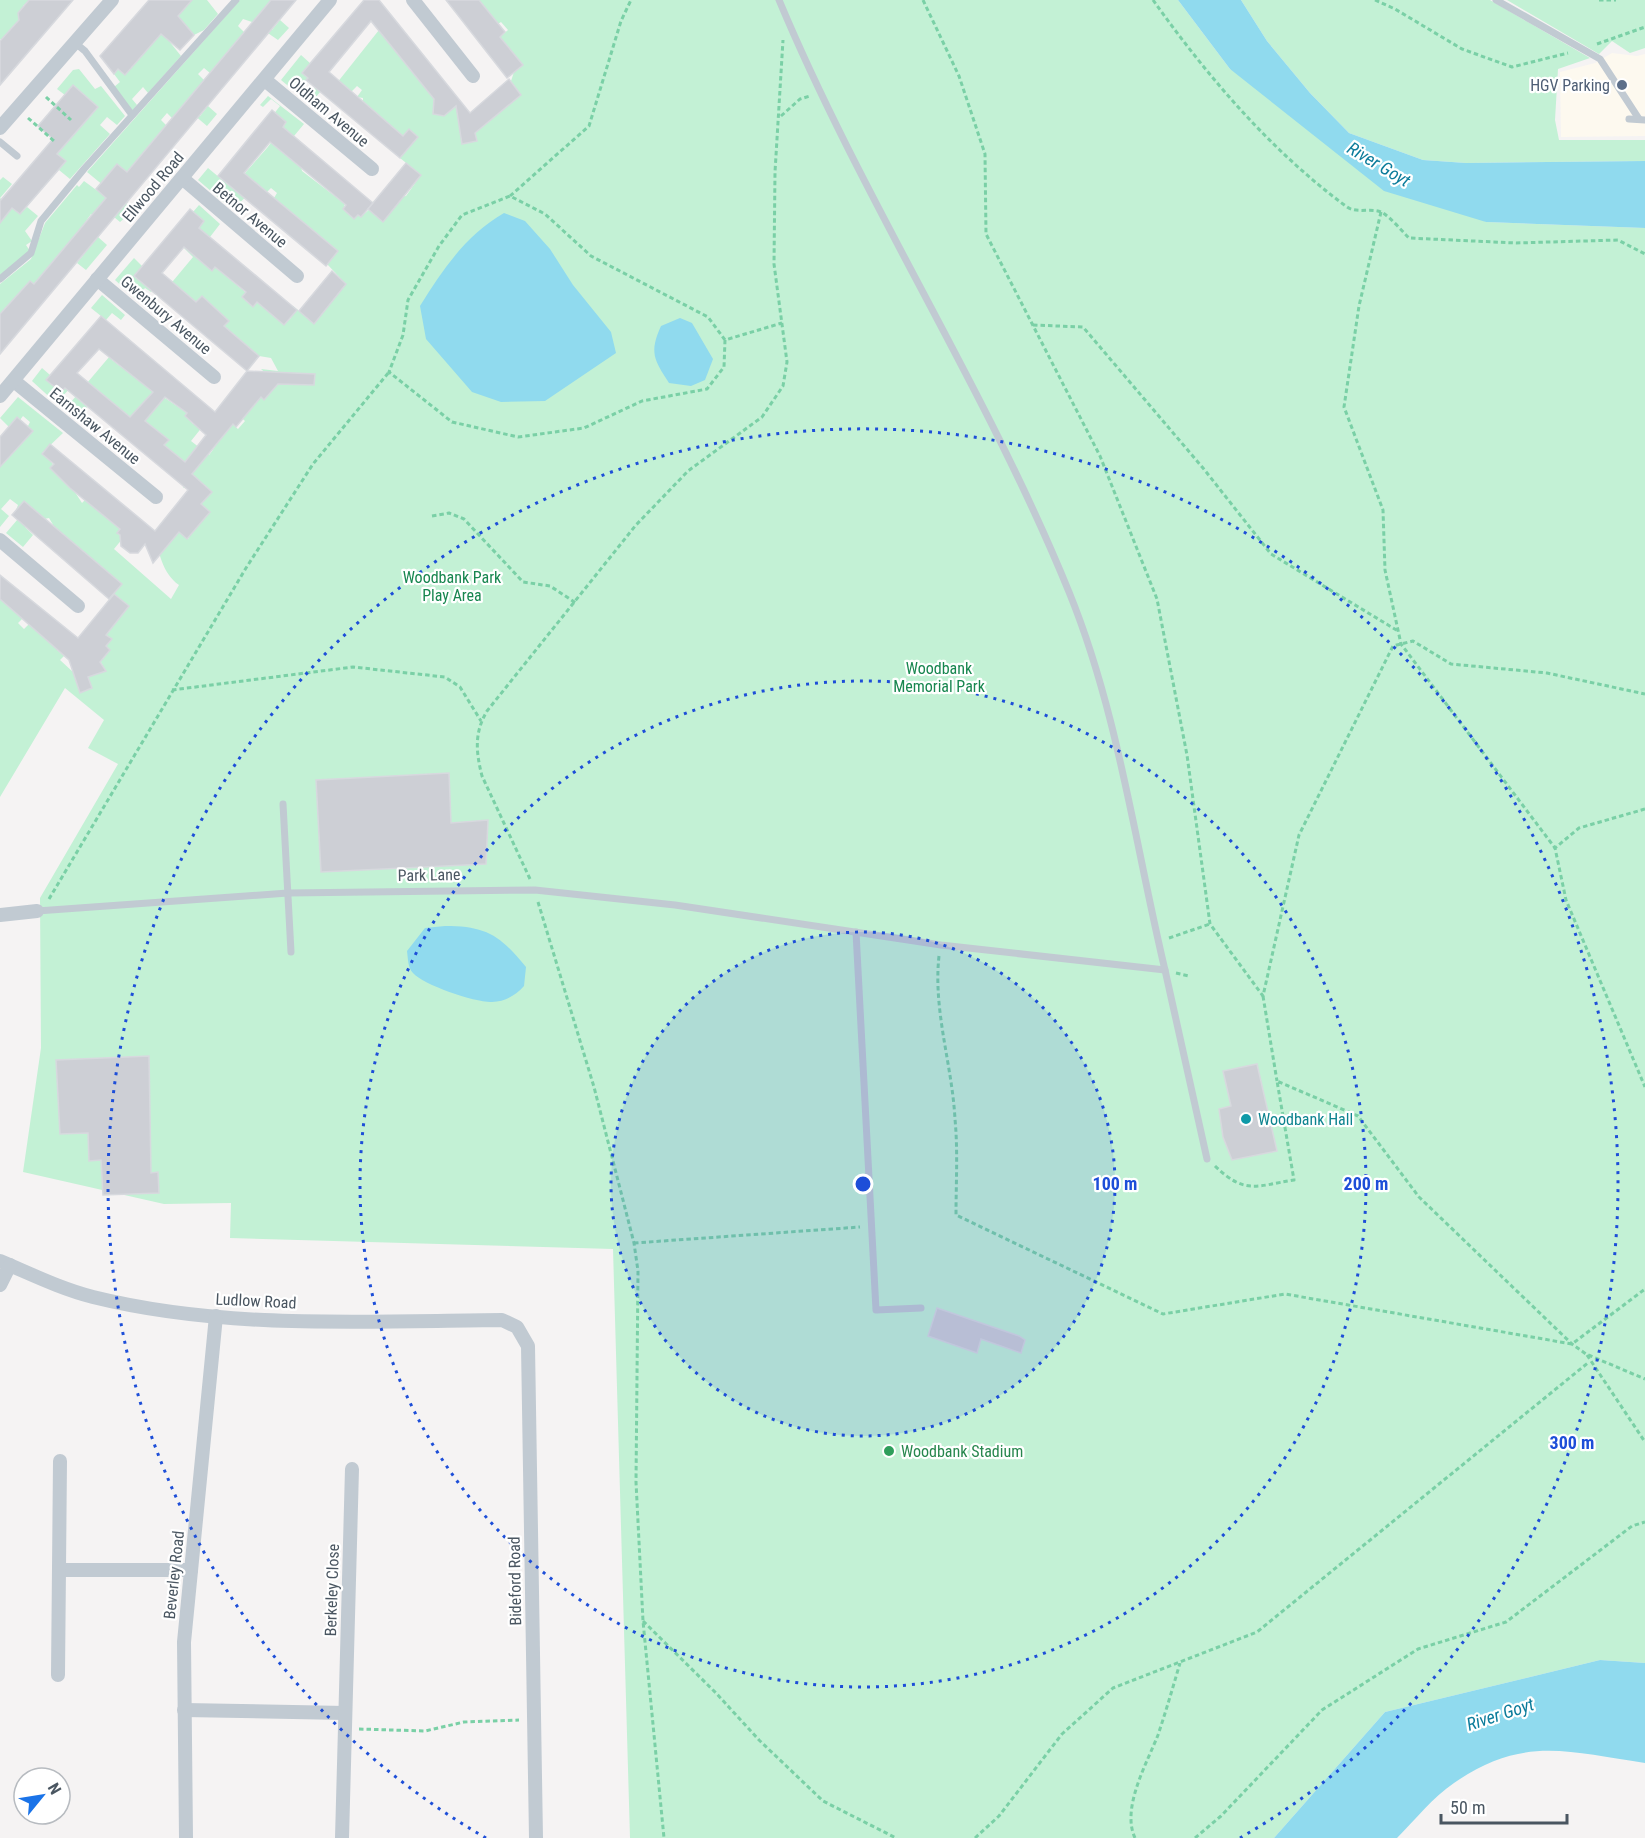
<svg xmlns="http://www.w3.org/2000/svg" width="1645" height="1838" viewBox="0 0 1645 1838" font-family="'Roboto Condensed',sans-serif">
  <rect width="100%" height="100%" fill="#f5f3f3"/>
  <polygon fill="#fdf9ef" points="1612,53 1637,56 1645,54 1645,136 1561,137 1560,72 1595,63"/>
  <g fill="#c3f1d5">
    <polygon points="0,0 29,0 23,6 24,9 18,13 38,40 36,44 14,25 9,31 13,35 6,44 0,39"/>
    <polygon points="192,0 207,0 218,14 204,30 194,35 185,25 169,41 181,56 148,93 143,87 132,99 137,105 132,111 114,87 120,82 114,74 118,69 124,74"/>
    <polygon points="240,0 271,0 257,17 272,30 280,20 289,28 278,40 252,22 243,19 238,26 244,32 210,73 204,68 198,74 204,80 185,103 200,116 208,106 217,114 207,126 194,115 172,118 167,113 161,120 166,125 127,172 117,164 112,170 113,189 128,202 126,204 133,211 120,222 114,217 91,214 76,235 90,247 98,237 107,245 86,270 77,263 85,253 70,241 34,284 30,281 18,294 22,298 11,311 6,307 0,314 0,284 31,259 45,223 77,185 79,187 84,181 99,192 104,186 87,172"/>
    <path d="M470,0H1178L1230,69L1486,222L1645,228V1663L1600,1660L1385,1712L1274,1838H630L613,1249L230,1238L231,1203L164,1204L23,1172L41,1048L40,898L118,764L88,748L104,720L65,688L0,797V599L23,618L18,623L24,629L29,624L58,648L57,650L64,656L60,660L73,672L80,693L91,688L88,677L106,671L98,657L103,659L110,650L106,646L111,639L106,634L110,631L111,599L104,594L121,584L55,528L49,518L29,522L25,527L33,535L23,547L6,533L29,506L24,501L16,510L18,505L10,499L1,509L9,516L0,527V467L16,450L30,422L23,416L20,420L16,418L9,427L0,418L18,397L63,433L42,453L53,464L50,468L71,486L82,503L86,499L121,528L117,533L123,538L114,549L171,599L179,585C162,573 158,551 155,531L163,537L179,532L188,539L192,531L210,512L201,504L211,492L205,485L202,488L188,490L186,487L183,488L194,470L164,445L169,440L162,435L142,452L138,449L150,434L90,384L78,399L87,407L77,419L65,409L126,337L129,339L112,360L121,367L126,362L143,383L187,413L185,416L193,424L203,426L191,441L209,455C218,445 220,432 231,423L238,429L245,421L237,414L255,404L260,398L255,394L269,376L261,369L278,371L271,358L259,356L215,318L202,296L196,302L168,287L193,257L183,247L204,221L193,212L199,205L220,224L210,237L215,267L250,296L246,301L253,306L257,302L284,325L291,318L293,306L314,323L346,284L327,264L338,251L274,198L277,193L271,188L267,192L258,184L233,210L198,180L208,168L232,188L267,148L286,123L273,115L280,106L271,99L263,107L260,105L268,96L304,124L294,136L302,171L345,204L343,209L354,219L358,215L361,217L372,207V202L406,196L421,175L400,158L418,137L409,129L403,136L363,102V98L357,97L362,90L357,86L351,92L329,93L379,30L439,105L433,112L435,115L444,111L446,114L456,106L462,143L477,141L473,121L481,128L521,95L511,81L514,72L522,64L500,37L508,30L501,22L498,24L493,17L487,21Z"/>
    <polygon points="1241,0 1490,0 1590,58 1558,69 1555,120 1559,140 1645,140 1645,161 1466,163 1423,160 1349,133 1310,93 1267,41"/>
    <polygon points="1507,0 1645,0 1645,48 1630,53 1612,41 1599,54"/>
    <polygon points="301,55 311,64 303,73 308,78 302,85 310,93 325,76 330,80 310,104 281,80"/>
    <polygon points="79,69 95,89 101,86 125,116 117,125 107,117 100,125 110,134 70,179 59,170 66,161 50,148 88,115 90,117 98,107 65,95 57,89 73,70"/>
    <polygon points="3,177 12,184 0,198 20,214 27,207 38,216 25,231 32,241 26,245 30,251 0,275 0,180"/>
    <polygon points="134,258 142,266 134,276 160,281 151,292 145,288 136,299 115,280"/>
    <polygon points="102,295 125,315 121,320 112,313 106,320 91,308"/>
    <polygon points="42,368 50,375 47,380 61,392 73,379 76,382 56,403 32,381"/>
  </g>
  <g fill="#90daee">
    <polygon points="1178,0 1241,0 1267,41 1310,93 1349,133 1423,160 1466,163 1645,161 1645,228 1486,222 1384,191 1230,69"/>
    <path d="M504,213L525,221L550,249L573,285L611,332L616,353L545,401L501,402L472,392L426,339L420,306C443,269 466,235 504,213Z"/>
    <path d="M680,318L692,323L713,359L705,380L691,386L669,383C654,360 649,352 661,326Z"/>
    <path d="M445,926C486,926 500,935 526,967L524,986C516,995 505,1002 492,1002C477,1003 423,985 413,973C408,968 408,959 407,951L425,928Z"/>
    <path d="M1600,1660L1645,1663V1763C1568,1752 1523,1735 1454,1783C1433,1797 1415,1820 1397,1838H1274L1385,1712Z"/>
  </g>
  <g fill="#cdcfd5" stroke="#d7d9de" stroke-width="1.5" fill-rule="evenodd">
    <polygon points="29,0 73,0 0,85 0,41 19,20 18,13"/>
    <polygon points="149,0 192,0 178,16 194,35 180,50 161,34 125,75 118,69 114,74 100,56"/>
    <polygon points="271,0 296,0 0,354 0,314 30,281 34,284 106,198 96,189 117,164 127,172"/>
    <polygon points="364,0 379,0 470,113 509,79 521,95 475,133 477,141 462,144 456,106 444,116 433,114 434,99 371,21 329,72 403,136 409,129 418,137 400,158 306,80 308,78 302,73"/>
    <polygon points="446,0 479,0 505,32 500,37 523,65 507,78"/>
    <polygon points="73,85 98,107 57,154 66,161 20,214 12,208 0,223 0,201 53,139 38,126"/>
    <polygon points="272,110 286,122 283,127 373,203 361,217 358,215 354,219 343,209 346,205 270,142 244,173 338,251 326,266 218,176"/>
    <polygon points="406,163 421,175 383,222 368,209"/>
    <polygon points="190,209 204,221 199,228 297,310 284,325 257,302 253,307 242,297 246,292 215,267 212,271 184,247 162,273 196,302 202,296 229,321 224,326 259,356 247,371 134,276"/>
    <polygon points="332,271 346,284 314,324 299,311"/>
    <path d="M101,316L215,412L247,371L315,374L314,385L278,384L264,400L261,397L236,427L233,424L192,474L212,492L201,504L210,512L187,539L179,532L153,563L145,544L138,553H130L121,546L120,535L117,533L120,529L70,488L50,468L54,464L42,454L50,444L155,531L188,490L65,388L61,392L46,380ZM99,349L153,392L130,417L77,373ZM165,397L187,413L185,416L206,435L185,462L164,445L169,440L145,421Z"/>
    <polygon points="17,417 33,431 0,467 0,437"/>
    <polygon points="24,501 122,584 109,599 12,515"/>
    <polygon points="0,575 78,638 114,594 129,606 106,635 112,639 106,646 110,650 100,662 106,671 88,677 92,688 80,693 69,660 0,599"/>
    <polygon points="449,773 451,823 488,820 486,864 321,872 316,780"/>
    <polygon points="149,1056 151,1173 158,1172 159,1193 103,1195 101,1160 89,1161 88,1133 60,1134 56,1060"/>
    <polygon points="1257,1064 1277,1151 1232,1160 1223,1137 1219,1109 1231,1106 1223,1071"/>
    <polygon points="937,1308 1019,1336 1025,1340 1021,1353 981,1339 977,1353 928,1336"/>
  </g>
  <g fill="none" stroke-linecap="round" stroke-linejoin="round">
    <g stroke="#7ad0a6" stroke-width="3" stroke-dasharray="4.5 3" stroke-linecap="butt">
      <polyline points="923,0 959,76 985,154 986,234 1100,456 1157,599 1187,755 1210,924 1263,996 1299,835 1393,646 1413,641 1451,664 1547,673 1645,694"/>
      <path d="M1153,0C1208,77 1271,151 1347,207C1357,214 1373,207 1383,213C1392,219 1401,230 1409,238L1516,243L1618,240L1645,254"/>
      <polyline points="1375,0 1395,9 1462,49 1512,67 1568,53"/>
      <polyline points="1599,0 1616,0"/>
      <polyline points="1597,44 1645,27"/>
      <polyline points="46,97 71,120"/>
      <polyline points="781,116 800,99 810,96"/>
      <polyline points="28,118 54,141"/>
      <polyline points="510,196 589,126 621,21 631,0"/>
      <polyline points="1381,212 1359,306 1344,407 1383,510 1385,570 1401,644 1555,848"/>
      <polyline points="1033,325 1083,327 1203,468 1271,554 1398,631"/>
      <polyline points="725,340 708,317 591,256 545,214 510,196 462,215 439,246 408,300 403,335 389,372 452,422 518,437 584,428 642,401 707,389 724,367 725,340 782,323"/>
      <polyline points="432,516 449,513 464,519 523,582 550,586 576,603"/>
      <polyline points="172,690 353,667 445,677 460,687 481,721"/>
      <polyline points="1645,809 1579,828 1555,848 1566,900 1645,1087"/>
      <path d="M530,879L482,776C476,752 474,733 487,711L636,525L688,471L762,417L783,386L787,362L774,264L775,172L783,40"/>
      <polyline points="49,899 246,568 313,464 389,372"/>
      <polyline points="538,902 594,1087 634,1243 638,1271 636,1482 643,1621 664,1838"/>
      <polyline points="1169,938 1210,924"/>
      <path d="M939,956C933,1011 952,1064 955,1119C958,1151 956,1183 956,1215L1163,1314L1285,1294L1572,1344L1645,1289"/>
      <polyline points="1176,973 1189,976"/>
      <polyline points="1263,996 1277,1081"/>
      <path d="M1215,1166C1245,1195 1256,1186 1294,1180L1277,1081L1358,1116L1419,1197L1572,1344L1586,1354L1645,1379"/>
      <polyline points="634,1243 860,1227"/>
      <polyline points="1587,1355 1645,1442"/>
      <polyline points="643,1621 716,1693 759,1740 823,1801 896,1838"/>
      <polyline points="359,1729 425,1731 464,1722 519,1720"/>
      <polyline points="975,1838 999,1816 1062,1734 1113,1688 1257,1632 1589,1362"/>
      <path d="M1135,1838C1121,1808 1147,1763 1158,1735C1166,1711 1173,1687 1180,1663"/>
      <polyline points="1195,1838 1221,1816 1322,1710 1418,1649 1506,1622 1632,1526 1645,1522"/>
    </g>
    <g stroke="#c1cad2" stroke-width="7">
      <polyline points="1496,0 1600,59 1639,119"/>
      <polyline points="74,42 85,51 132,115"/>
      <polyline points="1629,119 1645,120"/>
      <polyline points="0,142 17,156"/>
      <polyline points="0,279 31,253 41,221 84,169 236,0"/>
      <polyline points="283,804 291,952"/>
      <path d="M37,911L288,893L535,890L675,905L941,945L1165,970C1135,844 1118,712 1069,592C986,388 864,203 779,0"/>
      <polyline points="856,932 876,1310 921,1308"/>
      <polyline points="1165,970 1207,1159"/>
    </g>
    <g stroke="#c1cad2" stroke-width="14">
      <polyline points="413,0 473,76"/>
      <polyline points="265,80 372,169"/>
      <polyline points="0,128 112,0"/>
      <polyline points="182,178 297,276"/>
      <polyline points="97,279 214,377"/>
      <polyline points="14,381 156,497"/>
      <polyline points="0,396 330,0"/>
      <polyline points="0,540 78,606"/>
      <polyline points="0,915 37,911"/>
      <path d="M0,1261C31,1274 61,1289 93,1297C226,1330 367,1321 502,1320L517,1327L528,1346L536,1838"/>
      <polyline points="0,1285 10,1265"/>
      <polyline points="61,1570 191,1570"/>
      <polyline points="58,1675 60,1461"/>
      <polyline points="184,1710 345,1713"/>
      <polyline points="186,1838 184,1642 216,1316"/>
      <polyline points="342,1838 352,1469"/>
    </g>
  </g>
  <circle cx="863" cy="1184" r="252" fill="#1d4ed8" fill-opacity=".12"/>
  <g fill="none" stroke="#1d4ed8" stroke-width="3" stroke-dasharray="3 6">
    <circle cx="863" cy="1184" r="252"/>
    <circle cx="863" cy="1184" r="503"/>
    <path d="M486 1838A755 755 0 1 1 1240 1838"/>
  </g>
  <circle fill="#5c6f8a" stroke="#fff" stroke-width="2" cx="1622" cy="85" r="6"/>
  <circle fill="#0f9aa8" stroke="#fff" stroke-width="2" cx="1246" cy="1119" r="6"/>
  <circle fill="#2e9e5b" stroke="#fff" stroke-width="2" cx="889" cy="1451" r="6"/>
  <g text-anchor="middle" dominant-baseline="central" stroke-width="4.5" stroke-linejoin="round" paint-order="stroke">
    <g font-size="16" fill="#4e5e75" stroke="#fff" text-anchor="end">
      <text x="1610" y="85">HGV Parking</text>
    </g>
    <g font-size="16" fill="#4a5661" stroke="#fff">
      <text transform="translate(329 112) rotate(40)">Oldham Avenue</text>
      <text transform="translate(153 187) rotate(-50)">Ellwood Road</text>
      <text transform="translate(250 215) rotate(40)">Betnor Avenue</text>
      <text transform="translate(166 315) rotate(40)">Gwenbury Avenue</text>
      <text transform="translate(95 426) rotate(39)">Earnshaw Avenue</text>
      <text transform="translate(429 875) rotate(-1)">Park Lane</text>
      <text transform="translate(256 1301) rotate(3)">Ludlow Road</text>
      <text transform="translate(174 1575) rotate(-84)">Beverley Road</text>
      <text transform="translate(515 1581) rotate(-91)">Bideford Road</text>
      <text transform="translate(332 1590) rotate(-88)">Berkeley Close</text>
    </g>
    <g font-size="16" fill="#17864f" stroke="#fff">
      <text x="452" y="577">Woodbank Park<tspan x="452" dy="18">Play Area</tspan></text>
      <text x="939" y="668">Woodbank<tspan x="939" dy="18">Memorial Park</tspan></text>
    </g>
    <g font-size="16" fill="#0d838f" stroke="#fff" text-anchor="start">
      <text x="1258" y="1119">Woodbank Hall</text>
    </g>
    <g font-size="16" fill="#27864d" stroke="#fff" text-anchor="start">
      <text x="901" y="1451">Woodbank Stadium</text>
    </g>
    <g font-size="18" font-style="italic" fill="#0c7c9b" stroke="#fff">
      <text transform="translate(1379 164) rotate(31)">River Goyt</text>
      <text transform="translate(1500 1714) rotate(-18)">River Goyt</text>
    </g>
  </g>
  <circle cx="863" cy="1184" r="9" fill="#1d4ed8" stroke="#fff" stroke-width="3"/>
  <g font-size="18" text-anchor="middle" font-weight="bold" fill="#1d4ed8" stroke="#fff" stroke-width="4.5" stroke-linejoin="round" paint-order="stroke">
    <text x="1115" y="1190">100 m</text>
    <text x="1366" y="1190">200 m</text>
    <text x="1572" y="1449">300 m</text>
  </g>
  <g transform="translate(42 1796) rotate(60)"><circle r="28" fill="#ffffff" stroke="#b7bbc0" stroke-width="1.5"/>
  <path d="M0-4.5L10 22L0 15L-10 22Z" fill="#1a73e8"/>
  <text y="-9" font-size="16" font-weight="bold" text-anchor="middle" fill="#4a5661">N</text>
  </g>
  <path d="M1441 1814v9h126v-9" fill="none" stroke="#4a5661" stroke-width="3"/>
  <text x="1450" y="1814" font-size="18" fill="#4a5661" stroke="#ffffff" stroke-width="4.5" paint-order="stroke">50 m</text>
</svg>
